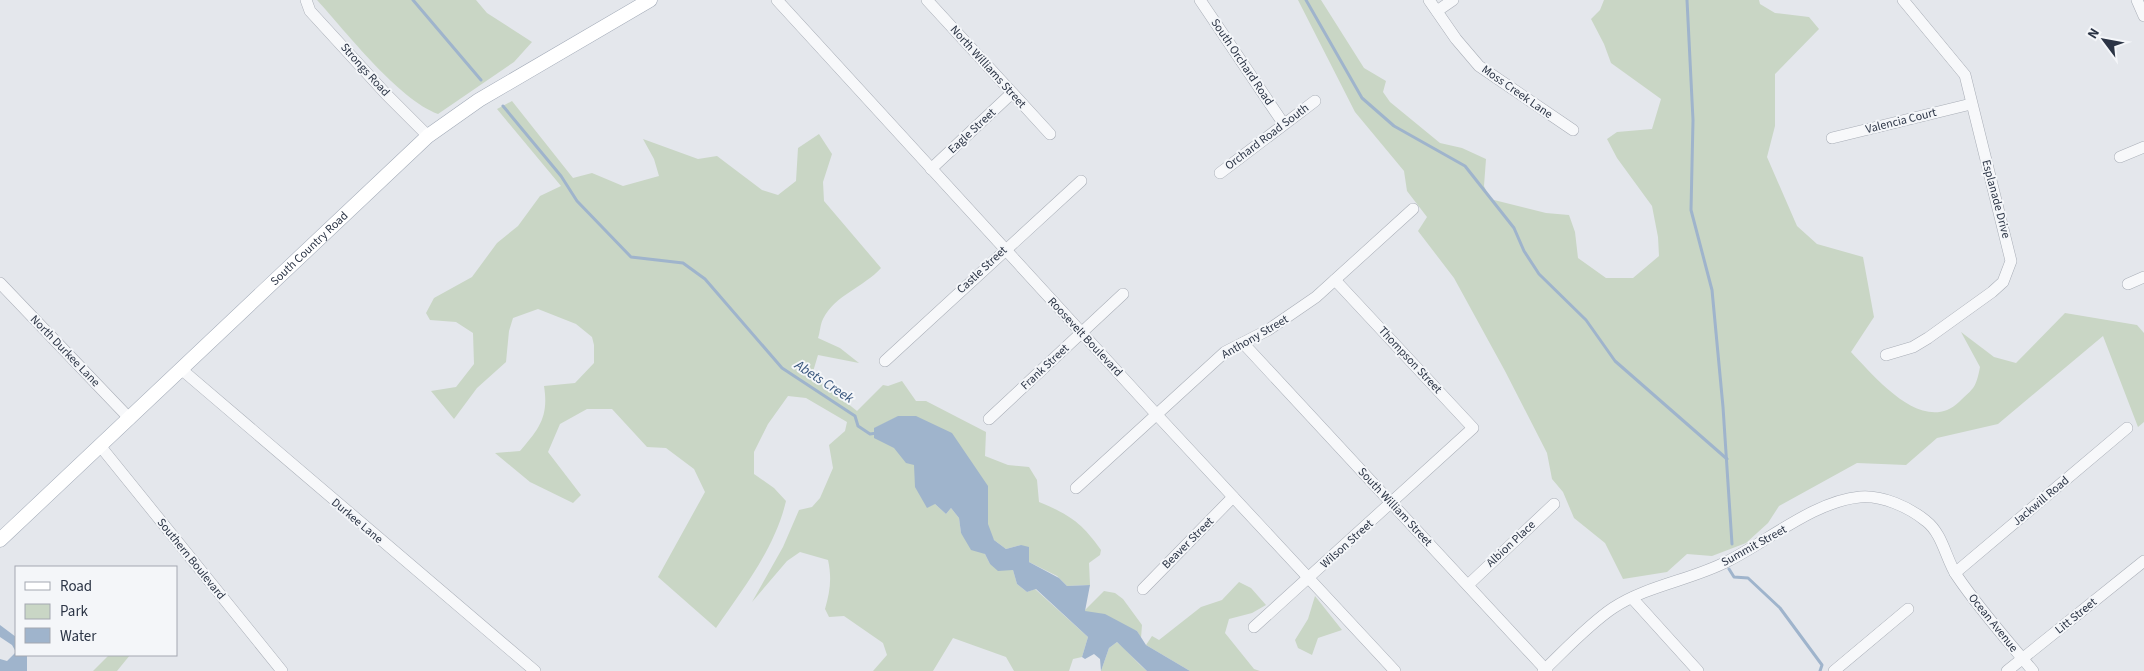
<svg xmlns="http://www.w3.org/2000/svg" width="2144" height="671" viewBox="0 0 2144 671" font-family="'Source Sans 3',sans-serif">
  <rect width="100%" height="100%" fill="#e4e7ec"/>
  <g fill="#c9d6c5">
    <path d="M317,0H476L487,13L532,42L514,62L438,114C398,99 347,33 317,0Z"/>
    <path d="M1298,0H1321L1364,68L1386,81L1383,92L1390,102L1440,143L1462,148L1486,159L1484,186L1490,199L1546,213L1569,215L1575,232L1578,258L1606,278H1633L1659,256L1658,237L1652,206L1617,158L1607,139L1617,132L1652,129L1661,99L1611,63L1604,44L1591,19L1600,10L1604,0H1759L1760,4L1775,13L1809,17L1819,29L1775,74V126L1767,157L1797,226L1817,244L1863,257L1874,317L1851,352C1875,377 1923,436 1959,402C1974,388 1976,388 1980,367L1961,332L1994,357L2016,363L2065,313L2137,325L2144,333V422L2138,427L2103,336L1998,424L1937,438L1906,465L1857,463L1779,506L1768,523L1746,543L1712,556L1687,554L1667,572L1623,579L1605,543L1574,518L1563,492L1552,479L1547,453L1505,371L1454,278L1418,231L1427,217L1407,191L1404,171L1355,112Z"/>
    <path d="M512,101L573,178L592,173L623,186L659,176L654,159L643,139L698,159L717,156L762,190L778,195L796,181L798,148L819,134L832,154L823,182L824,201L881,268C864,287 835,295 823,319C820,325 820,333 818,338L840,348L859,363L818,355L812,375L857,411L883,385L888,386L902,381L916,401H926L986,432L985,456L1008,465L1029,467L1037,480L1039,502C1070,515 1081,522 1101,550L1100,555L1089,563L1090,585L1067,586L1057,576L1029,562L1021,545L1006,549L994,540L962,501L935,504L946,514L951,508L959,518L961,533L985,554L990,564L1013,570L1017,584L1027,592L1035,589L1088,637L1082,657L1073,659L1069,671H1014L1006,657L953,638L933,671H873L887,655L883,643L844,616L829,617L825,609C830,592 832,578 828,560L800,552L787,561L752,602L783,547L799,510L812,507L820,498L833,468L829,445L845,431L847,422L806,398L788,396L768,424L754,452V474L774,488L786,501C775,548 743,589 716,628L658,577L705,492L694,469L666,448L647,447L612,409H587L560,424L548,452L581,495L573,503L530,482L495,453L520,451C539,429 549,417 544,386L575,383L594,363V345L592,337L576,324L538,309L513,318L509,331L506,362L477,388L454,419L431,391L456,387L474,364L473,333L456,322L430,320L426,313L434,298L472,277L497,243L518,226L540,196L561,186L497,109Z"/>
    <polygon points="1239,582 1251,588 1266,605 1252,613 1229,619 1225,633 1254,669 1260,671 1190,671 1146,645 1152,636 1159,640 1201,607 1222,600"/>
    <polygon points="1104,591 1115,593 1123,599 1142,625 1141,638 1137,631 1084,611"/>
    <polygon points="1315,596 1342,630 1318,638 1312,655 1298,648 1295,640 1308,619"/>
    <path d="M1117,642C1128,651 1136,662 1147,671H1101L1109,648Z"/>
    <polygon points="109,655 130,655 117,671 93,671"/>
  </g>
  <g fill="#9fb4cc">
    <polygon points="898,416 916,416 952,433 988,486 988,524 994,540 1006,549 1021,545 1029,547 1029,562 1059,578 1067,586 1090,585 1085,611 1105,614 1137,631 1146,645 1190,671 1147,671 1117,642 1109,648 1101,671 1100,659 1094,654 1085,659 1082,657 1088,637 1036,589 1027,592 1017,584 1013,570 998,571 990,564 985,554 971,550 961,533 959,518 951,508 946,514 935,504 927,508 915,487 914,465 906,463 894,448 874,438 874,428"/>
    <polygon points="0,625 16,637 16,655 27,655 27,671 0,671 0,659 7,661 16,652 12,645 0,637"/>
  </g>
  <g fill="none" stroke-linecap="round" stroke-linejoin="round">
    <g stroke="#9fb4cc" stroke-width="3">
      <polyline points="413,0 481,80"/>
      <polyline points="1306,0 1362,98 1394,126 1465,166 1514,228 1524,251 1539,274 1586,320 1615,361 1727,459"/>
      <polyline points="1687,0 1693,120 1691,210 1712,290 1723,407 1732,544"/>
      <polyline points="503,106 561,176 577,201 631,257 683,263 705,279 782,368 855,416 858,426 870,434 877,433"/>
      <polyline points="1729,569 1734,577 1748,578 1780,608 1822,665 1820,671"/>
    </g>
    <g stroke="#a9aeb7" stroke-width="12">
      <g id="minor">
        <polyline points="306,0 310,11 386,94 428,136"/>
        <polyline points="777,0 1157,415 1395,671"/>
        <polyline points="927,0 1050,134"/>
        <polyline points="1200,0 1283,123"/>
        <polyline points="1429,0 1456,39 1479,66 1573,130"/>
        <polyline points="2137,0 2144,16"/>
        <polyline points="1437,11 1453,0"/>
        <polyline points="1832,138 1971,104"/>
        <polyline points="2120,157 2144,147"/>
        <polyline points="931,169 1012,93"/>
        <polyline points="1220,173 1315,101"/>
        <polyline points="0,283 130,419"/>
        <polyline points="2128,284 2144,277"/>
        <polyline points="1243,343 1547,671"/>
        <polyline points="1886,355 1913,347 1928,338 1992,292 2003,282 2011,261 1965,75 1903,0"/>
        <polyline points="885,361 1081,181"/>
        <polyline points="181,369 535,671"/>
        <polyline points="989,419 1123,294"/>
        <polyline points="101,447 282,671"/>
        <polyline points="1076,488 1225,352 1268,330 1316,297 1413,209"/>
        <polyline points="1955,573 2127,428"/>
        <polyline points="1468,585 1554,504"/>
        <polyline points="1143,589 1233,497"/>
        <polyline points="1632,598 1698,671"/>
        <polyline points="1254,627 1473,428 1335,280"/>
        <path d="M1543,671C1564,651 1589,624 1613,608C1648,585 1692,580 1728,561C1768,541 1815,501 1860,497C1882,495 1909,507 1926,521C1943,534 1946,560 1957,576C1980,610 2007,640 2033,671"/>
        <polyline points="1834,671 1908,609"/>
        <polyline points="2007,671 2144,561"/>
      </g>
    </g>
    <g stroke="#a3abb8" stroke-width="15">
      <g id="major">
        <path id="s1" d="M0,540L428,136L479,100L650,0"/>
      </g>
    </g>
    <use href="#minor" stroke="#f7f8fa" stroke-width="11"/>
    <use href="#major" stroke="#fff" stroke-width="14"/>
  </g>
  <g text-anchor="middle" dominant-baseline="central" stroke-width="4" stroke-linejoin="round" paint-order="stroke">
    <g font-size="12" fill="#2b3445" stroke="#f4f6f9">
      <text transform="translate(1242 62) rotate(56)">South Orchard Road</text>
      <text transform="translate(988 67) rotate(48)">North Williams Street</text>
      <text transform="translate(365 70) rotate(48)">Strongs Road</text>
      <text transform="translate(1517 92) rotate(35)">Moss Creek Lane</text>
      <text transform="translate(1901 121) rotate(-14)">Valencia Court</text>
      <text transform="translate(972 131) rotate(-43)">Eagle Street</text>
      <text transform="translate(1267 137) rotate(-37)">Orchard Road South</text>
      <text transform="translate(1996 199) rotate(75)">Esplanade Drive</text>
      <text stroke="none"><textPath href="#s1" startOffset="425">South Country Road</textPath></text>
      <text transform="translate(982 270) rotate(-43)">Castle Street</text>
      <text transform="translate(1085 337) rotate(47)">Roosevelt Boulevard</text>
      <text transform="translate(1255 337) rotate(-30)">Anthony Street</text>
      <text transform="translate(65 351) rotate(46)">North Durkee Lane</text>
      <text transform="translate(1410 360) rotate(47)">Thompson Street</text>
      <text transform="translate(1045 367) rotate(-43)">Frank Street</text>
      <text transform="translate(2041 501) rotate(-40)">Jackwill Road</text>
      <text transform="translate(1395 507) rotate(47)">South William Street</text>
      <text transform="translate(357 521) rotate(40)">Durkee Lane</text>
      <text transform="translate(1188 543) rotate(-45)">Beaver Street</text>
      <text transform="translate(1347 544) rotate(-42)">Wilson Street</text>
      <text transform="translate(1511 544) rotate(-43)">Albion Place</text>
      <text transform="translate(1754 546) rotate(-29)">Summit Street</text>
      <text transform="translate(191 559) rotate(51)">Southern Boulevard</text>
      <text transform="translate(2076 616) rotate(-39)">Litt Street</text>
      <text transform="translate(1993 623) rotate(51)">Ocean Avenue</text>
    </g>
    <g font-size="14" font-style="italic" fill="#34527a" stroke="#f4f6f9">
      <text transform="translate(824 382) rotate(33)">Abets Creek</text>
    </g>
  </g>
  <rect x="15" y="566" width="162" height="90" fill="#f4f6f9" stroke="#a4a8b1"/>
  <rect x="25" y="582" width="25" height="8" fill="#ffffff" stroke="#a4a8b1"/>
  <text x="60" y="591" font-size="15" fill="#2b3445">Road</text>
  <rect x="25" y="604" width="25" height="15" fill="#c9d6c5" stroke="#a4a8b1"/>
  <text x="60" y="616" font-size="15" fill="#2b3445">Park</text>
  <rect x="25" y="628" width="25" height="15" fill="#9fb4cc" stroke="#a4a8b1"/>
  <text x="60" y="641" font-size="15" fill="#2b3445">Water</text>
  <g transform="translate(2104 40) rotate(302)" stroke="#f4f6f9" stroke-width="4" paint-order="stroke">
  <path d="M0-4L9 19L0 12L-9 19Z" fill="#2b3445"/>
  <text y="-8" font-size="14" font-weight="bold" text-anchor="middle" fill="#2b3445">N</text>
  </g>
</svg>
